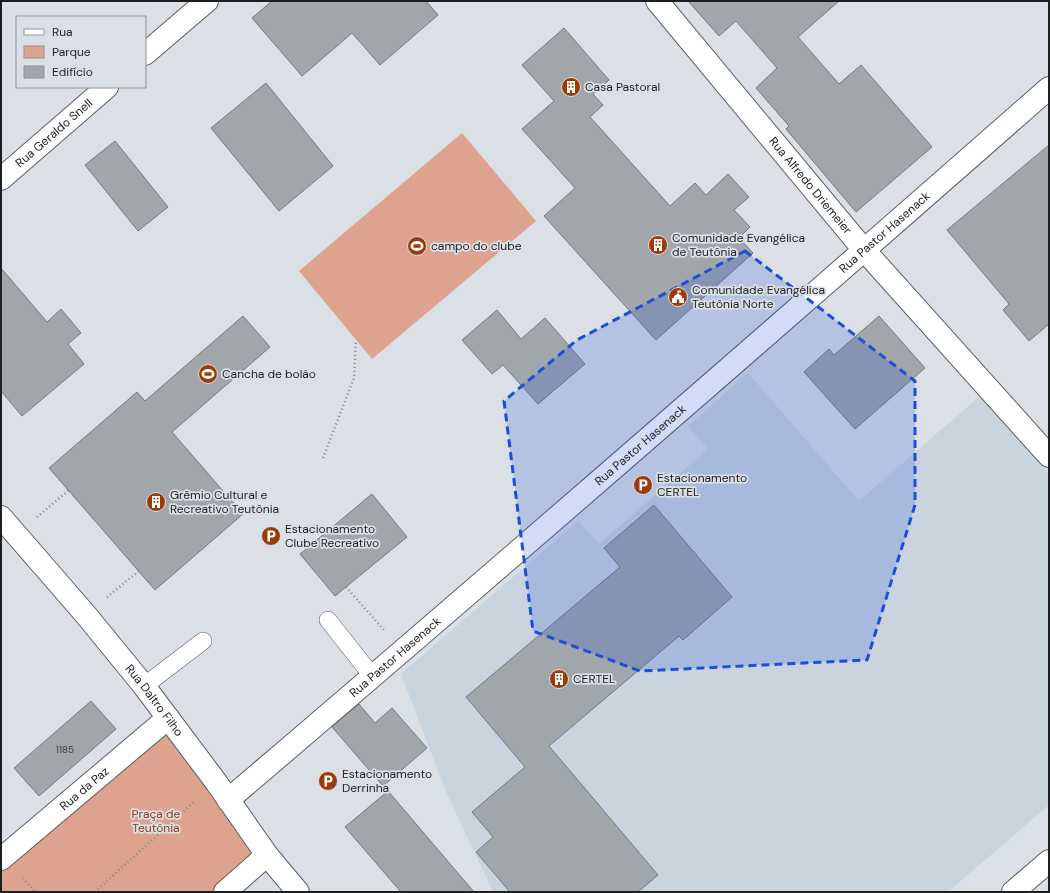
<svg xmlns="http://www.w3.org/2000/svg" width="1050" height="893" viewBox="0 0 1050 893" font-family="'DM Sans',sans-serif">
  <rect width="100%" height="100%" fill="#dbe0e6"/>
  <polygon fill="#cad4df" points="748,373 859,501 981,395 1049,475 1049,805 948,892 493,892 447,794 401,674 578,521 599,544 708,449 688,426"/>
  <g fill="#dda38e">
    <polygon points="462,133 536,221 372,359 299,271"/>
    <polygon points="168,718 267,855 225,892 1,892 1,859"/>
  </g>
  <g fill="#a1a6ab" stroke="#74797e">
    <polygon points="272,1 426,1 438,15 380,65 352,33 302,76 252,18"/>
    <polygon points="688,1 839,1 798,37 839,84 861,65 932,147 856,212 786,129 789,126 756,88 777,68 736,21 719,36"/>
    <polygon points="564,28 609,80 593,94 603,105 590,117 670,206 695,183 706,195 728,174 749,197 734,210 750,227 739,238 753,253 656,340 544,216 575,188 522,129 554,101 522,65"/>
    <polygon points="266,83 333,166 279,211 211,128"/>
    <polygon points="115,141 168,207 138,231 85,165"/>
    <polygon points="1049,145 1049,324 1029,341 1003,310 1009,304 947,230"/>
    <polygon points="1,268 47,322 61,309 81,333 68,344 84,364 22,416 1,391"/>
    <polygon points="497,310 521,339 545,318 585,364 538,404 503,365 492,374 462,340"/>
    <polygon points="243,316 270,347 172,432 243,514 155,590 49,468 137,392 145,401"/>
    <polygon points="879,316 925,368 855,429 804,372 829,349 834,355"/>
    <polygon points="372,494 407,537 335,596 300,554"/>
    <polygon points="654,505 732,597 683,640 679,636 549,746 658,875 638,892 510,892 476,852 493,837 472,812 525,767 466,697 620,567 604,548"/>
    <polygon points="91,701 116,729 39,796 14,768"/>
    <polygon points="359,704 375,723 392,708 427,748 383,786 332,727"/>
    <polygon points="388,791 474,892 401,892 345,827"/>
  </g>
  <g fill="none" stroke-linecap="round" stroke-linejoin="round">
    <g stroke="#5a5f64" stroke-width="18">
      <g id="lane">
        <polyline points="328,620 373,677"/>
        <polyline points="144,686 203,641"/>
      </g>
    </g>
    <g stroke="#5a5f64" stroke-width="24">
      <g id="street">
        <path id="s1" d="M657,1L864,250L1049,456"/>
        <polyline points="145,54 207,1"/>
        <path id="s2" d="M1,179L107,87"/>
        <path id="s3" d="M228,800C504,565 777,327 1049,88"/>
        <path id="s4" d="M1,859L168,718"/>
        <polyline points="225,892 267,855"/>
        <polyline points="1013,892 1049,861"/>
      </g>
    </g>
    <g stroke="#5a5f64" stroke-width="24">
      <g id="secondary">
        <path id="s5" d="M1,517L86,615L144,686L216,782L267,855L298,892"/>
      </g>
    </g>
    <g stroke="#85898d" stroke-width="2.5" stroke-dasharray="1 3" stroke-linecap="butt">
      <polyline points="323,458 354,378 356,340"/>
      <polyline points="37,517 69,490"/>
      <polyline points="346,587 384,630"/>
      <polyline points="107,597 139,571"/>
      <polyline points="23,878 35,892"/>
      <polyline points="95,892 195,801"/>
    </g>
    <use href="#lane" stroke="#fff" stroke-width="17"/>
    <use href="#street" stroke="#fff" stroke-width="22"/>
    <use href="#secondary" stroke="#fff" stroke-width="22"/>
  </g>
  <path fill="#1d4ed8" fill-opacity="0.2" stroke="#1d4ed8" stroke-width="3" stroke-dasharray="8 5" stroke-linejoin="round" d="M745,251L915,381V505L867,660L640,671L533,631L504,401L577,340Z"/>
  <defs>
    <g id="building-disc" transform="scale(1)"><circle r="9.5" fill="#9e390a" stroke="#dbe0e6"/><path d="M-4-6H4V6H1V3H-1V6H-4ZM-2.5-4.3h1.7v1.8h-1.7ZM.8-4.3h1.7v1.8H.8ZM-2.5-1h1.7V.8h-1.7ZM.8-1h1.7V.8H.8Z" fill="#fff"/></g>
    <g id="stadium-disc" transform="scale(1)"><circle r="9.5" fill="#9e390a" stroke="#dbe0e6"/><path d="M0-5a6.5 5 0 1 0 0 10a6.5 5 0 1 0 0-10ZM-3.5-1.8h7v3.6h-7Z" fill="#fff"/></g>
    <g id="civic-disc" transform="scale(1)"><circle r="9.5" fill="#9e390a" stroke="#dbe0e6"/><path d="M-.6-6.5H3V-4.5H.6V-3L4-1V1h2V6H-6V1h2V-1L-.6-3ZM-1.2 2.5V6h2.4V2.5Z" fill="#fff"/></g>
    <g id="parking-disc" transform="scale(1)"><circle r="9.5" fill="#9e390a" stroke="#dbe0e6"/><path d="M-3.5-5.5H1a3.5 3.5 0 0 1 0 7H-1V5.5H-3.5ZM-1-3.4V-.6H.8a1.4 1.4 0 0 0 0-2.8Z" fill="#fff"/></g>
  </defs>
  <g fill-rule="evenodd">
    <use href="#building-disc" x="571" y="87"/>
    <use href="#building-disc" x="658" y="245"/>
    <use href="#stadium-disc" x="417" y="246"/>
    <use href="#civic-disc" x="678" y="297"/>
    <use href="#stadium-disc" x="208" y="374"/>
    <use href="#parking-disc" x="643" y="485"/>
    <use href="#building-disc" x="156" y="502"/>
    <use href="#parking-disc" x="271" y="536"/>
    <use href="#building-disc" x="559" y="679"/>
    <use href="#parking-disc" x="328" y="781"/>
  </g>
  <g text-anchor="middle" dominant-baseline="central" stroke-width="3.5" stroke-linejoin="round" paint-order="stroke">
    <g font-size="10" fill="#3d4043">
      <text x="65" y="749">1185</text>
    </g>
    <g font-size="12" fill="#1c1e20" stroke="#dbe0e6" text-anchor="start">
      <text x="585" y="87">Casa Pastoral</text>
      <text x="672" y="238">Comunidade Evangélica<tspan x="672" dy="14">de Teutônia</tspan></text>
      <text x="431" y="246">campo do clube</text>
      <text x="692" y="290">Comunidade Evangélica<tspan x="692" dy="14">Teutônia Norte</tspan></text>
      <text x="222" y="374">Cancha de bolão</text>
      <text x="657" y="478">Estacionamento<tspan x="657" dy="14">CERTEL</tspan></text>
      <text x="170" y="495">Grêmio Cultural e<tspan x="170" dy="14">Recreativo Teutônia</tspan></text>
      <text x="285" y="529">Estacionamento<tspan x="285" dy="14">Clube Recreativo</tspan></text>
      <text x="573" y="679">CERTEL</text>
      <text x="342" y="774">Estacionamento<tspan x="342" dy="14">Derrinha</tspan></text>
    </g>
    <g font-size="12" fill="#1c1e20" stroke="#dbe0e6">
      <text stroke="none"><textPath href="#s2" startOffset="70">Rua Geraldo Snell</textPath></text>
      <text stroke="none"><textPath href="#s1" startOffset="240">Rua Alfredo Driemeier</textPath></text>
      <text stroke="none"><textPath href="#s3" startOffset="868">Rua Pastor Hasenack</textPath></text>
      <text stroke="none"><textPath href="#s3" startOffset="544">Rua Pastor Hasenack</textPath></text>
      <text stroke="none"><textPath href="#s3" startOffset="220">Rua Pastor Hasenack</textPath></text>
      <text stroke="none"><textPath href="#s5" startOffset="239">Rua Daltro Filho</textPath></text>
      <text stroke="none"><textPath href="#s4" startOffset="109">Rua da Paz</textPath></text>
    </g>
    <g font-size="12" fill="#8a3919" stroke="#dbe0e6">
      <text x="156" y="814">Praça de<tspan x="156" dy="14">Teutônia</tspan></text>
    </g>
  </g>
  <rect width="1050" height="893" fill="none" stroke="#1c1e20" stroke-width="4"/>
  <rect x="16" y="16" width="130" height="72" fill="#dbe0e6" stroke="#8f9297"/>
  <rect x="24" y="29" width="20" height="6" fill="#ffffff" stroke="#8f9297"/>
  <text x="52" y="36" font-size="12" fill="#1c1e20">Rua</text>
  <rect x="24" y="46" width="20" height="12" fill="#dda38e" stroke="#8f9297"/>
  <text x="52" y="56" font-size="12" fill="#1c1e20">Parque</text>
  <rect x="24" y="66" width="20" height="12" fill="#a1a6ab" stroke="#8f9297"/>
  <text x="52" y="76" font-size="12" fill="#1c1e20">Edifício</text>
</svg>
